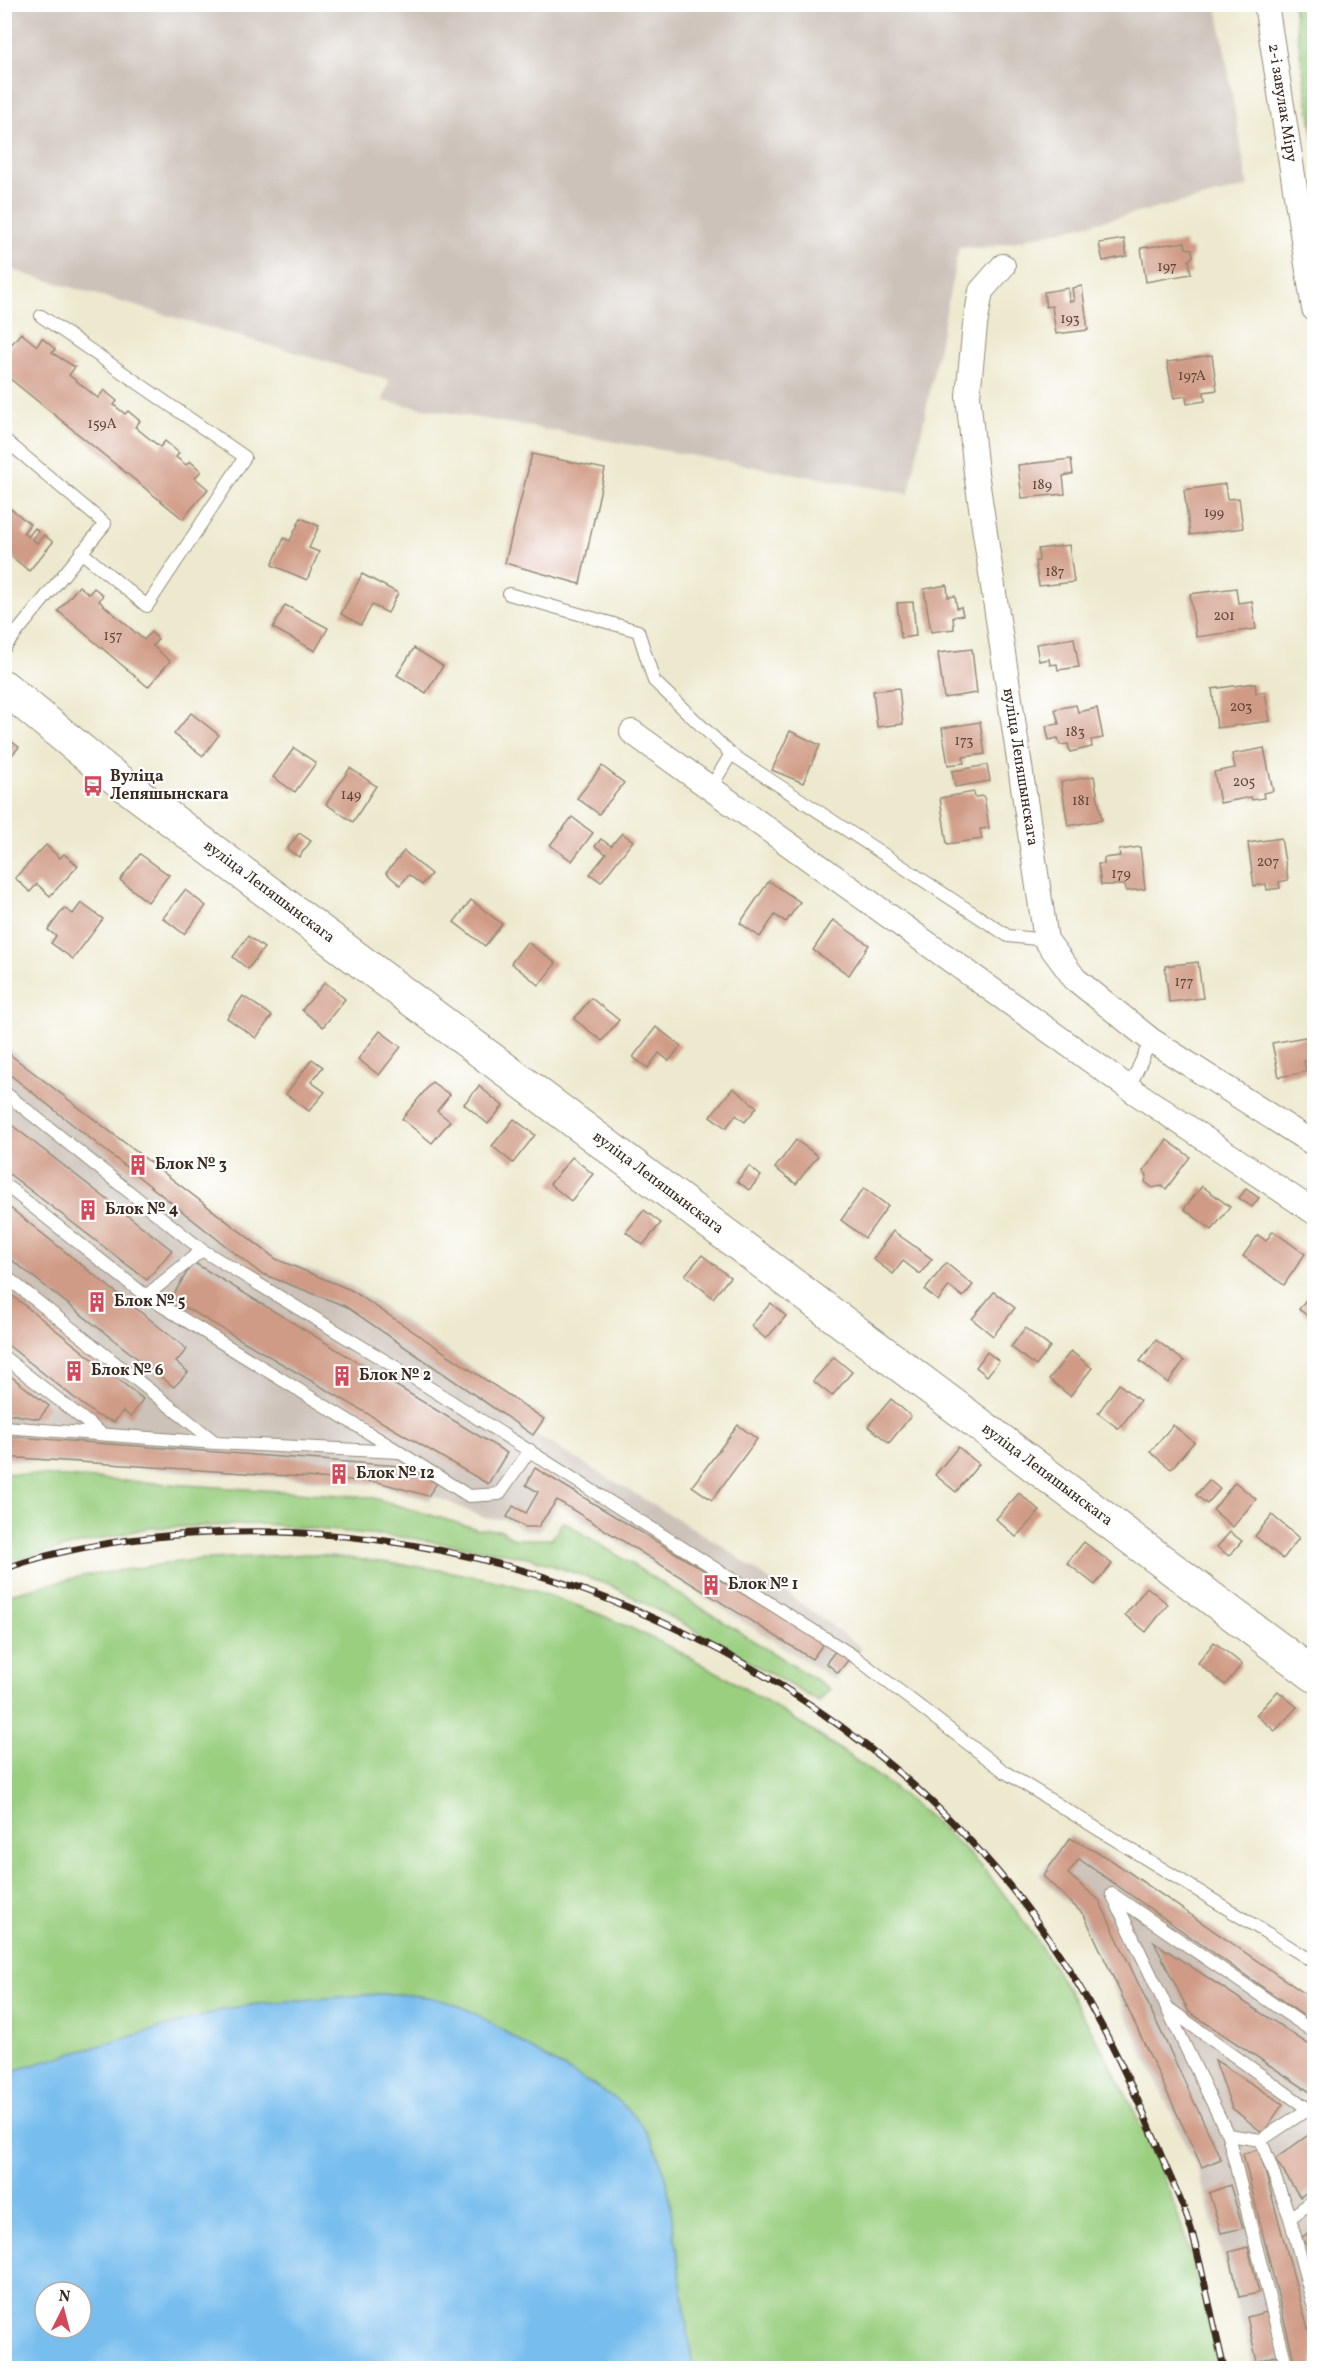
<svg xmlns="http://www.w3.org/2000/svg" width="1319" height="2373" viewBox="0 0 1319 2373" font-family="Vollkorn,serif">
  <rect width="100%" height="100%" fill="#fff"/>
  <filter id="ink" filterUnits="userSpaceOnUse"><feTurbulence type="fractalNoise" baseFrequency=".0167" numOctaves="2"/><feDisplacementMap in="SourceGraphic" scale="12" xChannelSelector="R" yChannelSelector="G"/><feConvolveMatrix kernelMatrix="1 2 1 2 8 2 1 2 1" color-interpolation-filters="sRGB"/></filter>
  <filter id="wash" filterUnits="userSpaceOnUse"><feTurbulence type="fractalNoise" baseFrequency=".008" numOctaves="4" result="noise"/><feDisplacementMap in="SourceGraphic" scale="24" xChannelSelector="R" yChannelSelector="G"/><feGaussianBlur stdDeviation="1.35" result="paint"/><feColorMatrix in="noise" values="0 0 0 0 0 0 0 0 0 0 0 0 0 0 0 0 0 1.4 0 .05"/><feComposite in="paint" operator="in"/></filter>
  <g filter="url(#wash)">
    <rect width="100%" height="100%" fill="#ede9cf"/>
    <g fill="#ccc2b9">
      <polygon points="4,5 1217,5 1248,187 987,248 959,247 909,494 383,401 389,380 5,268"/>
      <polygon points="4,1045 182,1186 280,1258 352,1286 547,1419 536,1435 721,1545 862,1648 835,1680 559,1505 539,1531 524,1530 503,1519 487,1519 434,1496 429,1500 374,1484 5,1460"/>
      <polygon points="1070,1835 1113,1858 1314,1999 1314,2368 1254,2368 1199,2173 1081,1917 1039,1875"/>
    </g>
    <g fill="#9acf80" stroke="#6a7c4f" stroke-width="1.5" fill-rule="evenodd">
      <polygon points="1293,5 1314,5 1314,140"/>
      <polygon points="4,1473 370,1497 477,1529 501,1530 515,1539 552,1539 563,1521 830,1689 819,1702 695,1630 612,1586 528,1557 411,1538 263,1524 147,1528 5,1562"/>
      <path d="M309,1554C390,1563 472,1570 550,1596C631,1623 709,1665 781,1711C852,1756 927,1807 984,1870C1014,1904 1040,1945 1064,1984C1117,2070 1163,2161 1192,2259C1203,2295 1210,2332 1219,2368H5V1595L82,1576L192,1560ZM45,2292H81V2328H45Z"/>
    </g>
    <path fill="#77bdee" stroke="#597486" stroke-width="1.5" fill-rule="evenodd" d="M378,1994C464,1992 480,2019 548,2059C611,2097 645,2103 667,2181L693,2368H5V2073L226,2009L264,2003ZM45,2292H81V2328H45Z"/>
    <g id="blocks">
      <g fill="#d09b86">
        <polygon points="1124,239 1127,256 1103,261 1099,243"/>
        <polygon points="1185,242 1186,248 1192,249 1193,256 1189,260 1191,274 1146,282 1141,248"/>
        <polygon points="1082,286 1088,330 1056,334 1052,306 1046,307 1044,292 1068,288 1069,301 1074,301 1072,288"/>
        <polygon points="21,333 37,346 42,338 55,349 52,353 75,367 69,375 98,398 104,390 117,401 114,405 125,414 128,411 140,421 135,427 160,447 165,441 179,453 176,457 186,465 190,461 201,471 195,478 208,489 183,519 4,374 4,353"/>
        <polygon points="1212,355 1217,390 1204,392 1205,401 1187,404 1186,396 1174,398 1167,362"/>
        <polygon points="532,454 605,469 580,584 505,563"/>
        <polygon points="1071,459 1073,474 1063,476 1065,494 1022,498 1018,465"/>
        <polygon points="1225,484 1227,499 1239,498 1243,528 1190,535 1184,490"/>
        <polygon points="4,503 30,524 23,533 28,537 35,528 38,531 32,539 37,543 44,535 53,542 29,571 4,550"/>
        <polygon points="301,518 319,526 309,548 319,552 307,580 272,565 284,538 290,541"/>
        <polygon points="1069,545 1074,582 1039,586 1035,561 1039,561 1038,549"/>
        <polygon points="362,574 398,593 388,613 372,605 361,625 341,614"/>
        <polygon points="947,585 948,597 955,596 957,608 961,607 963,615 953,617 954,629 931,632 924,589"/>
        <polygon points="79,586 89,594 94,588 103,595 99,601 144,640 151,632 158,639 153,646 170,661 148,687 58,611"/>
        <polygon points="1236,588 1238,603 1252,601 1256,629 1196,637 1190,594"/>
        <polygon points="913,602 916,636 901,638 897,603"/>
        <polygon points="285,605 328,628 315,651 273,628"/>
        <polygon points="1074,638 1079,667 1058,670 1057,664 1050,665 1049,659 1039,661 1036,644"/>
        <polygon points="414,648 443,666 426,693 397,675"/>
        <polygon points="972,649 977,693 944,698 938,653"/>
        <polygon points="1255,683 1256,693 1265,692 1270,721 1217,728 1212,689"/>
        <polygon points="899,688 903,724 877,727 873,691"/>
        <polygon points="1076,705 1078,712 1097,708 1103,738 1091,740 1092,747 1070,752 1068,744 1060,745 1058,738 1049,740 1046,726 1059,724 1055,709"/>
        <polygon points="191,713 219,735 203,756 174,734"/>
        <polygon points="980,722 985,754 963,757 964,763 948,765 942,728"/>
        <polygon points="790,731 820,745 803,783 772,770"/>
        <polygon points="7,738 19,747 4,764 4,742"/>
        <polygon points="294,748 316,763 295,792 273,777"/>
        <polygon points="1264,748 1273,791 1263,793 1264,798 1252,800 1251,797 1220,803 1214,772 1235,768 1232,754"/>
        <polygon points="987,765 990,781 955,787 952,771"/>
        <polygon points="602,766 624,783 599,814 577,798"/>
        <polygon points="350,768 376,786 353,822 326,804"/>
        <polygon points="1094,776 1102,820 1068,826 1061,782"/>
        <polygon points="974,792 975,797 984,796 989,828 980,829 982,839 947,844 940,798"/>
        <polygon points="572,817 593,833 572,861 550,845"/>
        <polygon points="299,833 311,841 299,857 287,849"/>
        <polygon points="622,833 633,841 601,882 590,874 606,854 595,846 601,839 611,846"/>
        <polygon points="1281,838 1288,880 1279,882 1280,888 1267,890 1266,884 1254,886 1248,843"/>
        <polygon points="46,845 60,858 64,854 78,866 50,896 37,884 30,892 15,878"/>
        <polygon points="1140,847 1145,889 1126,891 1125,885 1101,885 1098,864 1104,864 1104,858 1120,856 1119,850"/>
        <polygon points="404,851 431,874 422,885 409,875 400,885 386,873"/>
        <polygon points="140,854 169,875 148,902 120,880"/>
        <polygon points="769,881 800,902 786,922 775,915 760,937 740,923"/>
        <polygon points="185,890 206,906 184,934 163,918"/>
        <polygon points="471,900 502,924 485,946 454,922"/>
        <polygon points="81,903 103,919 73,959 51,943 56,936 48,930 64,908 73,914"/>
        <polygon points="833,920 869,945 849,975 813,950"/>
        <polygon points="248,936 264,948 248,969 233,957"/>
        <polygon points="527,942 556,963 539,985 511,963"/>
        <polygon points="1198,962 1203,998 1169,1002 1165,966"/>
        <polygon points="325,982 345,999 323,1027 302,1010"/>
        <polygon points="243,996 272,1016 256,1038 227,1018"/>
        <polygon points="591,998 619,1020 602,1041 574,1019"/>
        <polygon points="656,1027 681,1046 669,1061 659,1053 648,1068 633,1057"/>
        <polygon points="380,1031 401,1047 379,1075 358,1059"/>
        <polygon points="1311,1036 1314,1059 1304,1061 1306,1072 1279,1077 1272,1043"/>
        <polygon points="4,1050 276,1259 351,1290 544,1419 533,1435 345,1306 260,1273 4,1070"/>
        <polygon points="312,1059 323,1067 311,1082 325,1092 309,1111 286,1094"/>
        <polygon points="432,1082 450,1095 437,1111 450,1121 432,1143 402,1119"/>
        <polygon points="479,1086 503,1106 488,1124 464,1104"/>
        <polygon points="733,1088 757,1107 745,1122 736,1115 726,1128 710,1116"/>
        <polygon points="4,1119 172,1250 147,1280 4,1170"/>
        <polygon points="514,1119 535,1135 513,1163 492,1146"/>
        <polygon points="796,1140 818,1156 796,1184 775,1168"/>
        <polygon points="1167,1140 1190,1157 1166,1189 1161,1186 1153,1188 1145,1182 1147,1175 1143,1171"/>
        <polygon points="572,1157 593,1174 571,1201 550,1184"/>
        <polygon points="749,1166 761,1176 749,1190 737,1181"/>
        <polygon points="1202,1186 1230,1207 1212,1230 1184,1209"/>
        <polygon points="864,1188 888,1206 865,1238 841,1220"/>
        <polygon points="1246,1189 1259,1198 1252,1207 1239,1198"/>
        <polygon points="4,1203 187,1349 176,1362 188,1372 174,1387 4,1254"/>
        <polygon points="644,1210 661,1223 643,1245 626,1232"/>
        <polygon points="893,1231 932,1259 920,1274 903,1261 893,1274 873,1259"/>
        <polygon points="1273,1231 1305,1254 1284,1285 1243,1256 1258,1235 1266,1241"/>
        <polygon points="702,1255 730,1277 713,1298 685,1275"/>
        <polygon points="193,1262 507,1453 488,1484 171,1299"/>
        <polygon points="946,1263 973,1285 963,1297 949,1286 938,1301 925,1290"/>
        <polygon points="4,1289 143,1399 131,1417 123,1411 114,1422 96,1415 4,1342"/>
        <polygon points="1314,1289 1314,1321 1299,1309"/>
        <polygon points="994,1292 1015,1308 993,1336 972,1319"/>
        <polygon points="771,1303 786,1316 766,1339 751,1326"/>
        <polygon points="1025,1328 1050,1347 1036,1366 1011,1347"/>
        <polygon points="1156,1340 1184,1361 1168,1383 1140,1361"/>
        <polygon points="1071,1351 1092,1368 1070,1396 1049,1379"/>
        <polygon points="987,1352 999,1361 987,1376 976,1367"/>
        <polygon points="834,1357 852,1372 832,1396 813,1381"/>
        <polygon points="4,1371 49,1406 39,1419 4,1413"/>
        <polygon points="1119,1384 1140,1401 1119,1429 1098,1413"/>
        <polygon points="891,1399 911,1416 889,1443 868,1426"/>
        <polygon points="738,1425 757,1439 712,1500 692,1486"/>
        <polygon points="1173,1425 1194,1442 1171,1469 1150,1452"/>
        <polygon points="4,1436 400,1466 437,1483 428,1496 378,1482 4,1457"/>
        <polygon points="958,1447 979,1464 956,1492 935,1475"/>
        <polygon points="535,1468 824,1643 812,1659 557,1500 538,1527 525,1527 507,1517 513,1506 526,1513 538,1492 526,1485"/>
        <polygon points="1209,1480 1220,1489 1207,1504 1196,1495"/>
        <polygon points="1235,1482 1256,1499 1233,1527 1213,1510"/>
        <polygon points="1019,1493 1040,1511 1016,1537 996,1519"/>
        <polygon points="1272,1515 1299,1538 1283,1559 1255,1536"/>
        <polygon points="1230,1532 1242,1541 1229,1556 1217,1547"/>
        <polygon points="1084,1542 1112,1564 1095,1585 1067,1563"/>
        <polygon points="1147,1587 1168,1604 1146,1632 1125,1615"/>
        <polygon points="1214,1642 1242,1664 1225,1685 1198,1663"/>
        <polygon points="837,1649 850,1658 838,1673 826,1663"/>
        <polygon points="1278,1691 1297,1707 1275,1731 1256,1715"/>
        <polygon points="1070,1838 1111,1860 1314,2000 1314,2023 1079,1859 1068,1874 1099,1900 1221,2159 1202,2167 1084,1915 1043,1876"/>
        <polygon points="1154,1942 1314,2048 1313,2094 1189,2012"/>
        <polygon points="1215,2060 1283,2104 1263,2133 1232,2108"/>
        <polygon points="1314,2131 1314,2187 1300,2197 1275,2159"/>
        <polygon points="1259,2149 1314,2351 1314,2368 1296,2368 1243,2154"/>
        <polygon points="1230,2185 1243,2228 1221,2233 1209,2193"/>
        <polygon points="1314,2229 1314,2255 1301,2238"/>
        <polygon points="1248,2247 1259,2293 1239,2297 1229,2252"/>
        <polygon points="1267,2312 1278,2355 1257,2362 1247,2317"/>
      </g>
    </g>
  </g>
  <g filter="url(#ink)">
    <use href="#blocks" fill-opacity="0" stroke="#948a76" stroke-width="1.5"/>
    <g fill="none" stroke-linecap="round" stroke-linejoin="round">
      <g stroke="#948a76" stroke-width="14">
        <g id="lane">
          <polyline points="41,316 245,457 147,606 81,552"/>
          <polyline points="4,439 105,524 4,648"/>
          <polyline points="509,594 638,631 654,681 731,754 1008,936 1046,940"/>
          <polyline points="710,789 731,754"/>
          <polyline points="1129,1088 1151,1040"/>
          <polyline points="4,1092 202,1250 425,1385 855,1657 1005,1772 1314,1962"/>
          <polyline points="4,1184 146,1296"/>
          <polyline points="202,1250 146,1296 398,1451"/>
          <polyline points="4,1275 215,1442"/>
          <polyline points="4,1357 102,1434"/>
          <polyline points="4,1427 215,1443 399,1452 469,1496 499,1494 530,1450"/>
          <polyline points="1168,2008 1308,2109"/>
          <polyline points="1228,2135 1261,2140"/>
          <polyline points="1314,2200 1290,2218 1314,2307"/>
          <polyline points="1290,2218 1261,2140 1313,2106"/>
          <polyline points="1287,2368 1228,2135 1112,1894 1314,2032"/>
        </g>
      </g>
      <g stroke="#948a76" stroke-width="26">
        <g id="street">
          <polyline points="1266,4 1314,309"/>
          <polyline points="1003,266 981,291 975,325 968,396 976,473 1046,940 1075,979 1151,1040 1314,1144"/>
          <polyline points="632,732 1129,1088 1314,1212"/>
        </g>
      </g>
      <g stroke="#948a76" stroke-width="35">
        <polyline id="secondary" points="4,687 105,770 1314,1675"/>
      </g>
      <use href="#lane" stroke="#fff" stroke-width="12"/>
      <use href="#street" stroke="#fff" stroke-width="24"/>
      <use href="#secondary" stroke="#fff" stroke-width="33"/>
      <g stroke="#3b2a1e" stroke-width="7">
        <path id="rail" d="M4,1569C64,1547 144,1536 208,1533C516,1516 847,1665 1032,1915C1087,1989 1126,2069 1161,2155C1171,2180 1184,2205 1192,2232C1204,2277 1213,2323 1224,2368"/>
      </g>
      <use href="#rail" stroke="#fff" stroke-width="4.5" stroke-dasharray="14" stroke-linecap="butt"/>
    </g>
  </g>
  <defs>
    <g id="bus-bare" transform="scale(1.62)"><path d="M-5-6H5V4H4V6H2V4H-2V6H-4V4H-5ZM-3.5-4V0h7V-4ZM-3.5 1.2v1.5H-2V1.2ZM2 1.2v1.5H3.5V1.2Z" fill="#d1495b" stroke="#fff" stroke-width="2.5" paint-order="stroke"/></g>
    <g id="building-bare" transform="scale(1.62)"><path d="M-4-6H4V6H1V3H-1V6H-4ZM-2.5-4.3h1.7v1.8h-1.7ZM.8-4.3h1.7v1.8H.8ZM-2.5-1h1.7V.8h-1.7ZM.8-1h1.7V.8H.8Z" fill="#d1495b" stroke="#fff" stroke-width="2.5" paint-order="stroke"/></g>
  </defs>
  <g fill-rule="evenodd">
    <use href="#bus-bare" x="93" y="786"/>
    <use href="#building-bare" x="138" y="1165"/>
    <use href="#building-bare" x="88" y="1210"/>
    <use href="#building-bare" x="97" y="1302"/>
    <use href="#building-bare" x="74" y="1371"/>
    <use href="#building-bare" x="342" y="1376"/>
    <use href="#building-bare" x="339" y="1474"/>
    <use href="#building-bare" x="711" y="1585"/>
  </g>
  <g text-anchor="middle" dominant-baseline="central" stroke-width="4.5" stroke-linejoin="round" paint-order="stroke">
    <g font-size="14" fill="#604638">
      <text x="1167" y="267">197</text>
      <text x="1070" y="319">193</text>
      <text x="1192" y="376">197А</text>
      <text x="102" y="424">159А</text>
      <text x="1042" y="485">189</text>
      <text x="1214" y="513">199</text>
      <text x="1055" y="572">187</text>
      <text x="1224" y="616">201</text>
      <text x="113" y="636">157</text>
      <text x="1241" y="707">203</text>
      <text x="1075" y="732">183</text>
      <text x="964" y="741">173</text>
      <text x="1244" y="782">205</text>
      <text x="351" y="795">149</text>
      <text x="1081" y="801">181</text>
      <text x="1268" y="862">207</text>
      <text x="1121" y="874">179</text>
      <text x="1184" y="982">177</text>
    </g>
    <g font-size="16" fill="#3b2a1e" stroke="#fff">
      <text transform="translate(1282 103) rotate(81)">2-і завулак Міру</text>
      <text transform="translate(1020 767) rotate(81)">вуліца Лепяшынскага</text>
      <text transform="translate(269 892) rotate(37)">вуліца Лепяшынскага</text>
      <text transform="translate(658 1183) rotate(37)">вуліца Лепяшынскага</text>
      <text transform="translate(1047 1475) rotate(37)">вуліца Лепяшынскага</text>
    </g>
    <g font-size="16" font-weight="bold" fill="#3b2a1e" stroke="#fff" text-anchor="start">
      <text x="110" y="777">Вуліца<tspan x="110" dy="18">Лепяшынскага</tspan></text>
      <text x="155" y="1165">Блок № 3</text>
      <text x="105" y="1210">Блок № 4</text>
      <text x="114" y="1302">Блок № 5</text>
      <text x="91" y="1371">Блок № 6</text>
      <text x="359" y="1376">Блок № 2</text>
      <text x="356" y="1474">Блок № 12</text>
      <text x="728" y="1585">Блок № 1</text>
    </g>
  </g>
  <rect width="1319" height="2373" fill="none" stroke="#fff" stroke-width="24"/>
  <g transform="translate(63 2310) rotate(6)"><circle r="28" fill="#ffffff" stroke="#b1aaa5" stroke-width="1.5"/>
  <path d="M0-4.5L10 22L0 15L-10 22Z" fill="#d1495b"/>
  <text y="-9" font-size="16" font-weight="bold" text-anchor="middle" fill="#3b2a1e">N</text>
  </g>
</svg>
